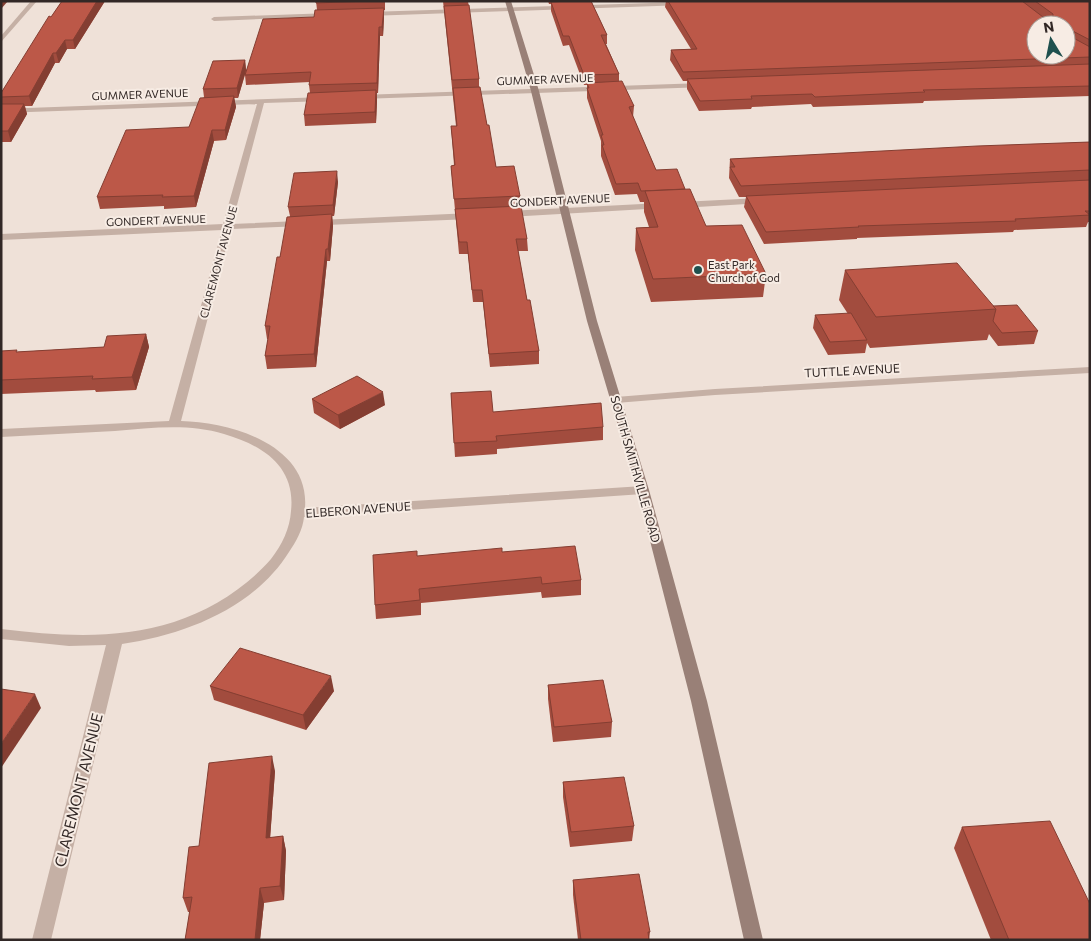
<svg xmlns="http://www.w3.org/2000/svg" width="1091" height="941" viewBox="0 0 1091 941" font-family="Commissioner,sans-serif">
  <rect width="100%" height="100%" fill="#efe1d8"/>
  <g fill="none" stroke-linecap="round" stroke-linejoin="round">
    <g fill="#c5b0a5" fill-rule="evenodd">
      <polygon points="31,1 37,1 1,42 1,36"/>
      <polygon points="683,2 685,5 368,16 365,14 368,12"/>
      <polygon points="331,13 333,14 333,16 214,21 211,19 214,17"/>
      <polygon points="703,83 707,85 706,87 361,99 357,97 361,95"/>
      <path d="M324,97H327V101L264,103L232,224L471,213L475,216L471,219L231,229L181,421C231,422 310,445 305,508L643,486L649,490L643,494L304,517C303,529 296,542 289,552C254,608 185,635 122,644L51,940H32L106,645L69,646L1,639V629C59,636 118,640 174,622C210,610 246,588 271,559C282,545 290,528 291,511C296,466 262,445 224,434C189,423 150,428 115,431C77,433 39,435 1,437V429L169,421L222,230L1,240V234L223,224L257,104L1,113V109Z"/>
      <polygon points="760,198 764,201 763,203 681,208 677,205 681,202"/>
      <polygon points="661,203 664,204 664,208 506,217 502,214 506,211"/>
      <polygon points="1090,367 1090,373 715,395 616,403 610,400 616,397 715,389"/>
    </g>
    <polygon fill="#998077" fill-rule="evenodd" points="505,1 511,1 539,91 597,321 649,490 707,701 763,940 744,940 691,701 637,490 587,321 531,91"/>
  </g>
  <g fill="#a24c3e">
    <polygon points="62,1 105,1 75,49 67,49 59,63 55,63 32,106 25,106 27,114 11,142 1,142 1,93"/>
    <polygon points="316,1 385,1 385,10 384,10 384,17 383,36 380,36 378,93 377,93 377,101 376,123 305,126 304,115 310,93 309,85 310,82 246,85 245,75 238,98 234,98 236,107 226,140 214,141 196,207 164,209 164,206 100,209 97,197 189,127 204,97 203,89 245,60 246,70 314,17 317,10"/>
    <polygon points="443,1 468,1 479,79 479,87 496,167 520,196 520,206 527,239 528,251 518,251 527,300 539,351 539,364 490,367 483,302 473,302 468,254 459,254 451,166 454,165 451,126 456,126"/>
    <polygon points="548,1 591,1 607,35 607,44 606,44 619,74 619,82 634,106 633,117 656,170 685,189 706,226 766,274 763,297 651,302 635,250 636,228 649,227 644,212 644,202 640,202 637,194 615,195 601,156 601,141 587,98 587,85 584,85 569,45 563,46 551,11 551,4 549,4"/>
    <polygon points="666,1 1090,1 1090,96 924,101 923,103 813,107 811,104 752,107 751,109 699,111 687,89 687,81 683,81 670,60 671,50 691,49 665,7"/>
    <polygon points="1090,142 1090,222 1088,222 1086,227 1014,230 1013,232 857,238 857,239 764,244 744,207 746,197 739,197 729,178 730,159"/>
    <polygon points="338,182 334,216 332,216 333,226 330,261 327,261 316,367 267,369 265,356 268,339 267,339 265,326 280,257 290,216 288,207"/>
    <polygon points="845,270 993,306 1038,331 1034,344 998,346 989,334 987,340 870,348 867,343 865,353 828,355 813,328 815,315 848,314 839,300"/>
    <polygon points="146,334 149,347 136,390 96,392 95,390 1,394 1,351 17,352 104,347"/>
    <polygon points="451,393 493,412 603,427 603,440 497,449 497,454 455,457"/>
    <polygon points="312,399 385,405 340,429 314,413"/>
    <polygon points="502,552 581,580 581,595 542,598 541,592 421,603 421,615 376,619 375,605 417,556"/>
    <polygon points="548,685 612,722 611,737 553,742 548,699"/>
    <polygon points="210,686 334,691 306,730 214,700"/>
    <polygon points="275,771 270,838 283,836 286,851 284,900 264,903 260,940 185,940 190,912 188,912 183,898 199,846"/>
    <polygon points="563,782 634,826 632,841 570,847 563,797"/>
    <polygon points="962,827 1090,940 991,940 954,848"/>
    <polygon points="573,880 650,932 649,940 578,940 573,895"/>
  </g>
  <g fill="#843e32">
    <polygon points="1,1 8,1 1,9"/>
    <polygon points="97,1 105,1 75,49 73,40"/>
    <polygon points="384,8 384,17 383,36 382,27"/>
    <polygon points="379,27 380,36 378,93 377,83"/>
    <polygon points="65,40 67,49 59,63 56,53"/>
    <polygon points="53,53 55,63 32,106 29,96"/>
    <polygon points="245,60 246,70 238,98 237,88"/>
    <polygon points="376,90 377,101 376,123 375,112"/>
    <polygon points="234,96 236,107 226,140 225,130"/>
    <polygon points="24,104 27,114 11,142 8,131"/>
    <polygon points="212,130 214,141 196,207 194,196"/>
    <polygon points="337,171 338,182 334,216 333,205"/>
    <polygon points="332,214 333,226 330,261 328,249"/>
    <polygon points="326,249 327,261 316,367 314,354"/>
    <polygon points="146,334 149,347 136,390 132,377"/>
    <polygon points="383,392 385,405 340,429 338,415"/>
    <polygon points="331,676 334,691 306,730 303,715"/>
    <polygon points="35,694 41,708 1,768 1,744"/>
    <polygon points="272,756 275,771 269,853 266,838"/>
    <polygon points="283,836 286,851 284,900 280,886"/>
    <polygon points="260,888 264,903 260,940 255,940"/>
  </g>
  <g fill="#bc5848" stroke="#843e32" fill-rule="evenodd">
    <polygon points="62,1 97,1 73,40 65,40 56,53 53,53 29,96 1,97 1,93 49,16 51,17"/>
    <polygon points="316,1 368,1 316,3"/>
    <polygon points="570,1 591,1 607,35 601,35 619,74 584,75 569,36 563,36 551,2"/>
    <path d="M668,1H1022L1043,17H1053V14L1035,1H1090V40L1067,28L1068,35L1090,47V57L683,72L671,50L697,49ZM1036,25H1066V55H1036Z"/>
    <polygon points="469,5 479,79 452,80 444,6"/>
    <polygon points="384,8 382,27 379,27 377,83 309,85 311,72 245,75 263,19 314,17 315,10"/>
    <polygon points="245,60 237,88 203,89 213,61"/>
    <polygon points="1090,64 1090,86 923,90 925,92 815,97 812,94 751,96 752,99 700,101 687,79"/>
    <polygon points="622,81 634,106 629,107 656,170 677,169 685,189 641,191 638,183 616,184 602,145 604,145 601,135 603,135 587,88 589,88 587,83"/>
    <polygon points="480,87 487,125 489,125 496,167 514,166 520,196 454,199 451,166 455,165 451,126 457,126 453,88"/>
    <polygon points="376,90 375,112 304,115 308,93"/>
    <polygon points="234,96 225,130 212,130 194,196 162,197 163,195 97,197 126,130 189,127 200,98"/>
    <polygon points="1,104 24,104 8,131 1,131"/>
    <polygon points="1090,142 1090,170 741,186 730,167 735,167 730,159 977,146"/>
    <polygon points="337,171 333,205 288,207 294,173"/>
    <polygon points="1090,180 1090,211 1085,211 1090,215 1015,219 1016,221 858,226 859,227 766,232 746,196"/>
    <polygon points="690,189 706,226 742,225 766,274 653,279 636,228 658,227 645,191"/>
    <polygon points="521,206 527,239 516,239 527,300 530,300 539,351 489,354 482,290 472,290 467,242 459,242 455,209"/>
    <polygon points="332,214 328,249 326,249 314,354 265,356 270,326 265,326 277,257 280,257 287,217"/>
    <polygon points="957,263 996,309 876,317 845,270"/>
    <polygon points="1017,305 1038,331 1002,333 993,321 996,309 993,306"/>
    <polygon points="851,313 867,340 830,342 815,315"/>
    <polygon points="146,334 132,377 92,379 93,376 1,380 1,351 17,350 16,352 104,347 107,336"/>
    <polygon points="357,376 383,392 338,415 312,399"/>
    <polygon points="491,391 493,412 601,403 603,427 496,436 497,441 454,443 451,393"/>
    <polygon points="575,546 581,580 542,584 541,577 419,589 420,600 375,605 373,555 417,551 417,556 502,548 502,552"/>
    <polygon points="240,648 331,676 303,715 210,686"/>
    <polygon points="603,680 612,722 554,727 548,685"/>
    <polygon points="1,689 35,694 1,744"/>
    <polygon points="272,756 266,838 283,836 280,886 260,888 255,940 185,940 192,897 183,898 189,847 199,846 209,763"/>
    <polygon points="624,777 634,826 571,832 563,782"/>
    <polygon points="1050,821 1090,904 1090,940 1009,940 962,827"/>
    <polygon points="639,874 650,932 648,932 649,940 581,940 573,880"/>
  </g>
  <circle fill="#1f504e" stroke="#f7ece4" stroke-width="2" cx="698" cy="270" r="5"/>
  <g text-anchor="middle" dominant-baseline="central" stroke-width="4" stroke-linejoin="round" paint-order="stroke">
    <g font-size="11" fill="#322826" stroke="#f7ece4">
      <text transform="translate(545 79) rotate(-2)">GUMMER AVENUE</text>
      <text transform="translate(140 94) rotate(-2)">GUMMER AVENUE</text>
      <text transform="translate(560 200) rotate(-3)">GONDERT AVENUE</text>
      <text transform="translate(156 220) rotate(-2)">GONDERT AVENUE</text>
      <text transform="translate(218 262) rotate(-75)">CLAREMONT AVENUE</text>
    </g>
    <g font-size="11" fill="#322826" stroke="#f7ece4" text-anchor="start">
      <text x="708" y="264">East Park<tspan x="708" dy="13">Church of God</tspan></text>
    </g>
    <g font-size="12" fill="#322826" stroke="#f7ece4">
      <text transform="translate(852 370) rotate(-3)">TUTTLE AVENUE</text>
      <text transform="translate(636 469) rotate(74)">SOUTH SMITHVILLE ROAD</text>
      <text transform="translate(358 509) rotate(-4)">ELBERON AVENUE</text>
    </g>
    <g font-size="15" fill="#322826" stroke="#f7ece4">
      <text transform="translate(78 790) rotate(-76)">CLAREMONT AVENUE</text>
    </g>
  </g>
  <rect width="1091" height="941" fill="none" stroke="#322826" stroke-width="5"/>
  <g transform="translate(1051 40) rotate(350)"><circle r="24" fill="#f7ece4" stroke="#a89e98"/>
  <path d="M0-4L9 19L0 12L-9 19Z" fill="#1f504e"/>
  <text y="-8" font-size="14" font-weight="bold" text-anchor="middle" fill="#322826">N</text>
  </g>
</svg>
